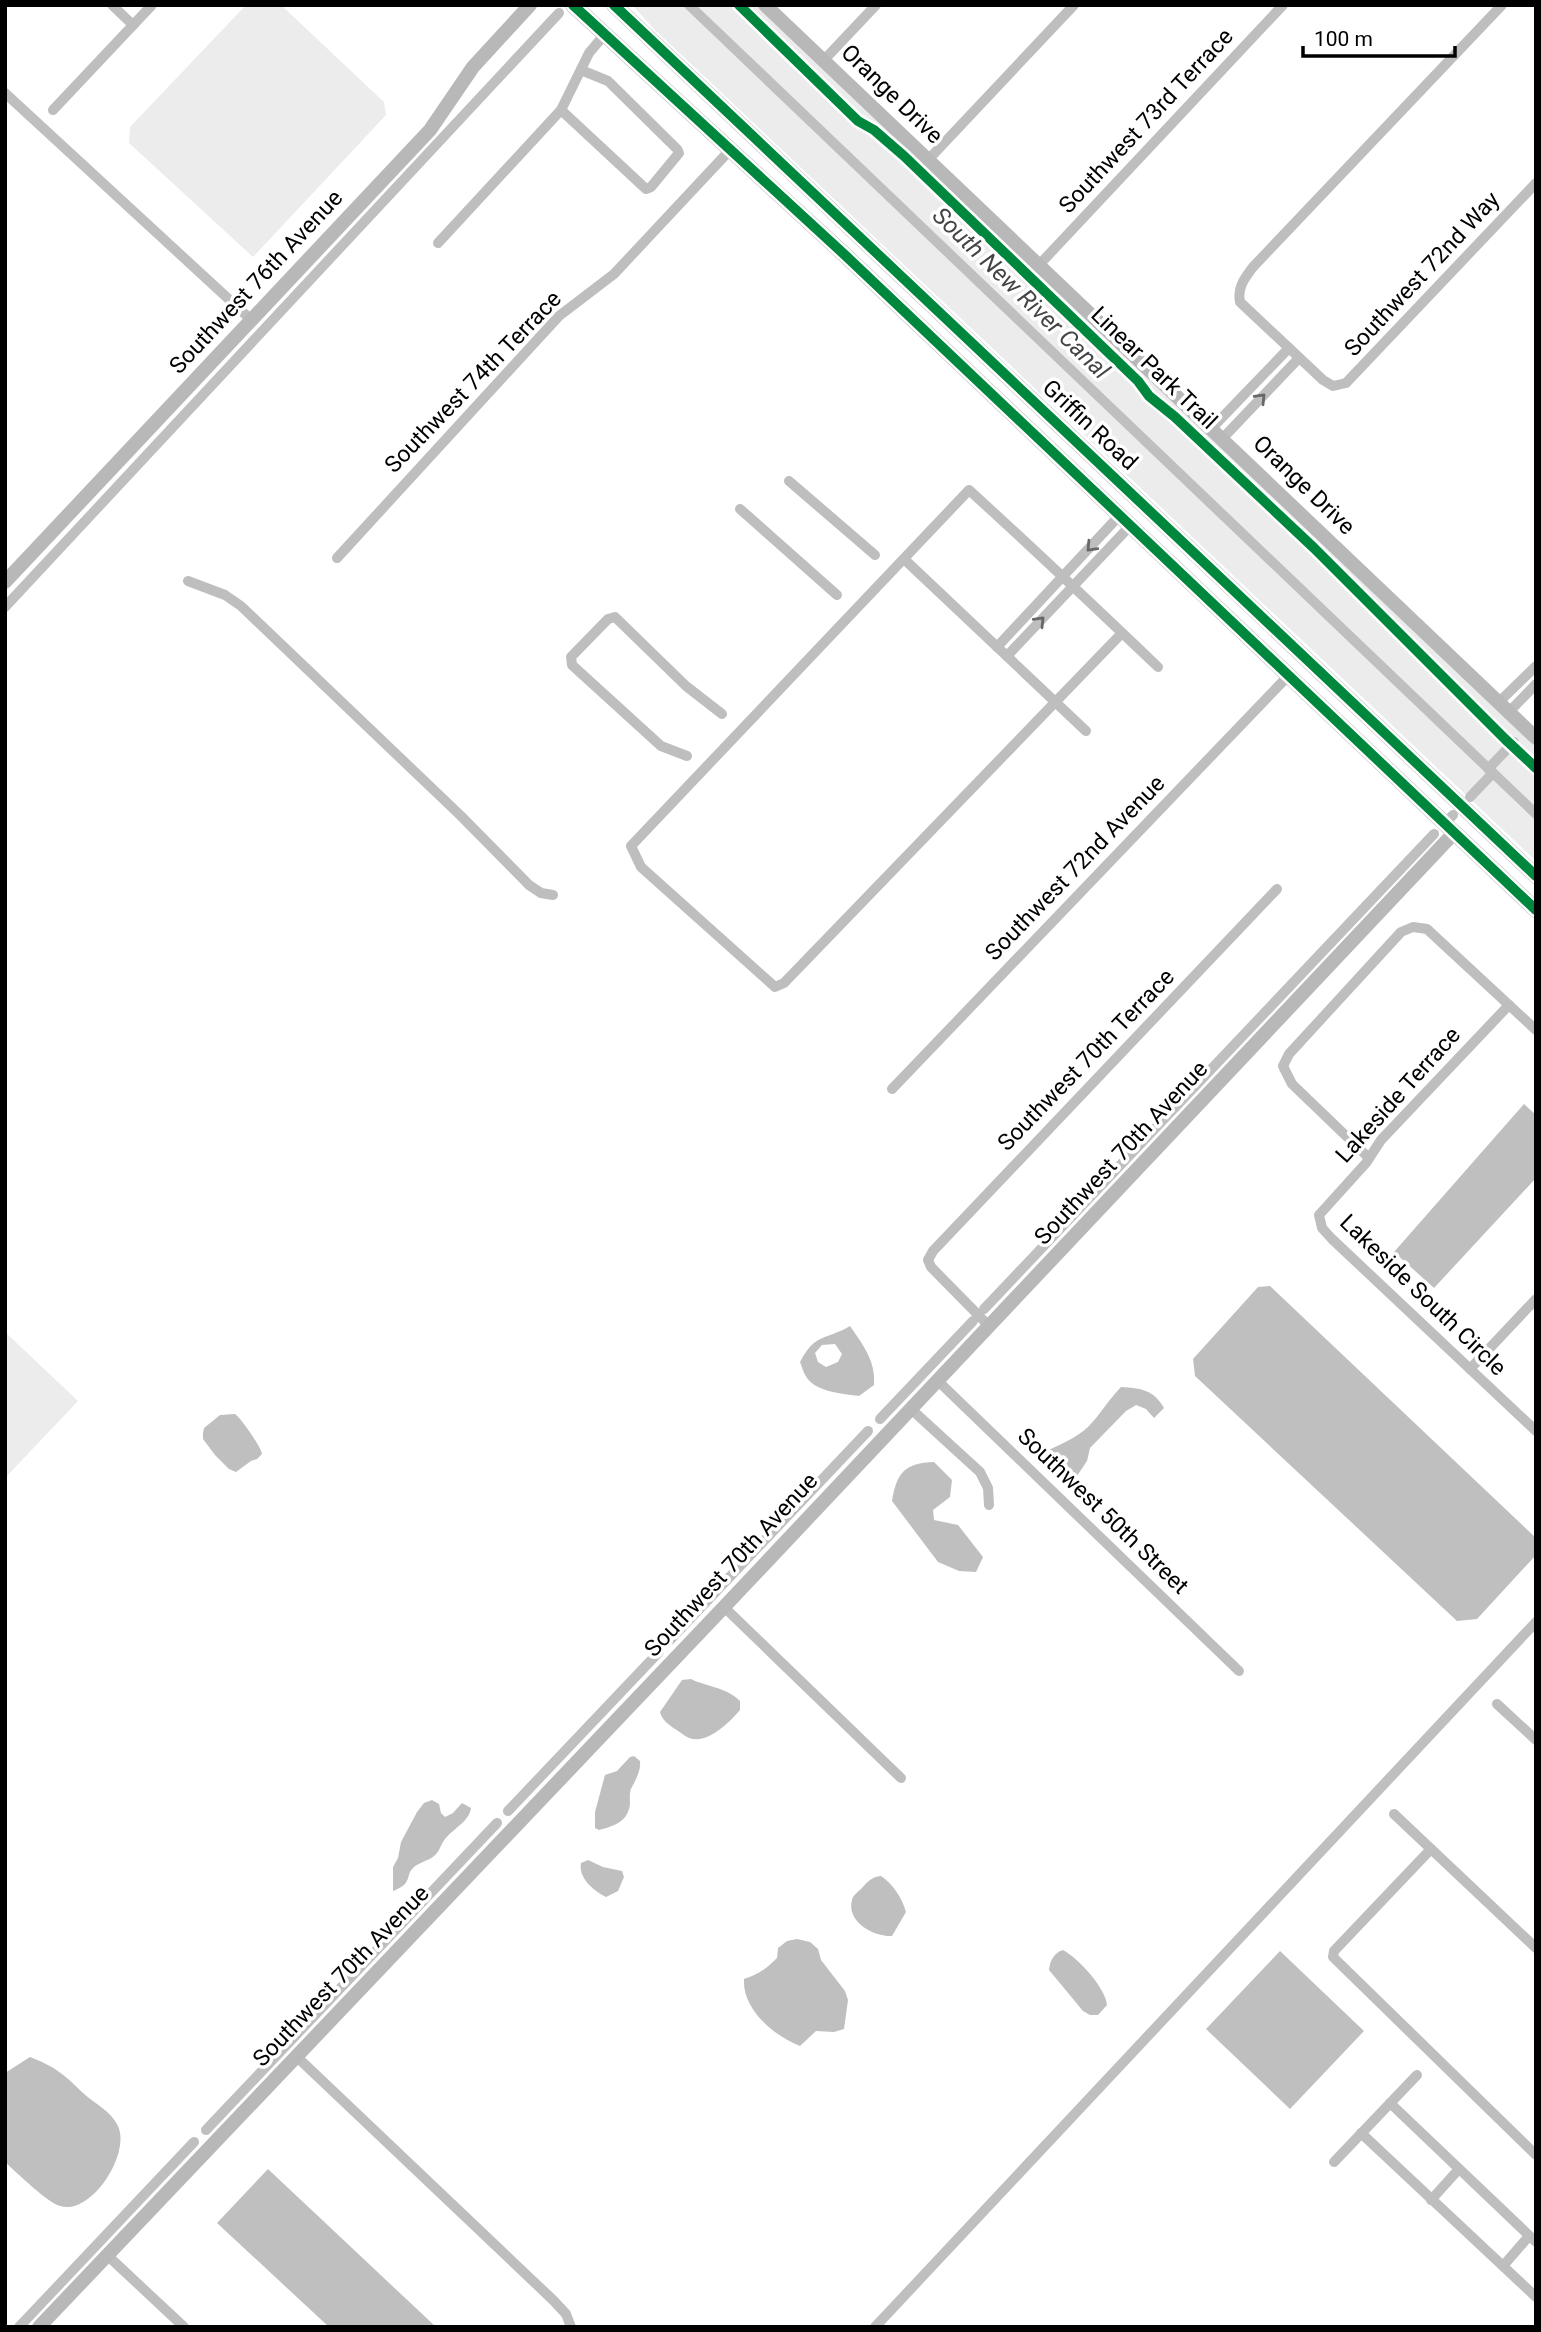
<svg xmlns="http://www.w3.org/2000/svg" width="1541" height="2332" viewBox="0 0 1541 2332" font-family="Roboto,sans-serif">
  <rect width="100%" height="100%" fill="#fff"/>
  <g fill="#ececec">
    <polygon points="246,5 281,5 384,102 386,115 253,257 129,143 130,127"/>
    <polygon points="632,5 755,5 1037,270 1109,342 1536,745 1536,861 654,29"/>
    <polygon points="5,1332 78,1401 5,1478"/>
  </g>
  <g fill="#bfbfbf" fill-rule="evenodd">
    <polygon points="1524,1104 1536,1115 1536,1178 1434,1288 1394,1252"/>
    <polygon points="1270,1286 1536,1538 1536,1555 1477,1619 1457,1621 1195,1376 1193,1359 1258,1287"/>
    <path d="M850,1326C863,1345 876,1361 874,1385L859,1396C843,1394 817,1392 807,1378C804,1374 802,1367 800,1362C815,1333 826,1340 850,1326ZM835,1344L842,1354L838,1362L826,1367L818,1362L815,1353L822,1345Z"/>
    <path d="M1121,1387C1141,1388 1154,1390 1164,1408L1154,1418L1146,1409L1136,1405L1126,1411L1090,1448L1087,1461L1069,1488L1042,1459L1043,1453C1058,1445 1075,1439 1088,1427C1100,1415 1109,1399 1121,1387Z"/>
    <path d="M235,1414C241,1418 261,1447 262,1454L257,1459L251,1461L236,1472L229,1469L215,1455L203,1439V1433L204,1428L220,1415Z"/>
    <path d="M934,1462L952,1480L950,1497L933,1510L934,1520L958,1525L983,1557L976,1572L959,1571L938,1562L892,1501C897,1472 905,1463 934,1462Z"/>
    <path d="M691,1679C707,1687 726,1687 740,1701V1710C730,1722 707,1745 689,1738C684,1736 679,1731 675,1729C668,1724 662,1720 660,1712L682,1680Z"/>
    <path d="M634,1756L640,1761C641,1771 636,1779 632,1787C629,1791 630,1799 630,1804C628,1822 614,1826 599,1830L595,1828V1812L605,1775L617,1771L630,1757Z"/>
    <path d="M432,1800L439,1804L441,1813L445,1817L453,1813L462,1803L471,1808C469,1823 451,1829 443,1842C440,1847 439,1852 434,1856C428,1861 420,1862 414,1867C404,1876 414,1883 393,1891V1867L398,1858L401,1842L417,1812L424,1803Z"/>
    <path d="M588,1860L603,1867L622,1871L624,1877L618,1891L606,1897C594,1891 578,1878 581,1863Z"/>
    <path d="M881,1876C893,1884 902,1898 906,1912L892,1936C874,1937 846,1922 852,1900C853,1895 858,1892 862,1888C868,1881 872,1877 881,1876Z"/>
    <path d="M797,1939L810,1942L818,1949L821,1960L845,1991L848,2000L844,2029L834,2032L816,2031L800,2046C774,2036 742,2009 744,1979C758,1975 767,1968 777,1958L778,1948L787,1941Z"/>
    <path d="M1063,1950C1078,1958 1105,1987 1107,2005L1098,2015H1090L1083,2011L1049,1970C1050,1960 1054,1953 1063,1950Z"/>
    <polygon points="1280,1951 1364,2031 1290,2109 1206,2029"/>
    <path d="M30,2057C54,2066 65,2075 83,2093C95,2104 111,2111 118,2126C131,2154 91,2216 60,2206C48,2203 16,2172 5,2162V2073Z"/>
    <polygon points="268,2169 436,2327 329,2327 217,2223"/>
  </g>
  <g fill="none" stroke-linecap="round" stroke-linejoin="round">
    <g stroke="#bfbfbf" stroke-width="10">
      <polyline points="689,5 1536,814"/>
      <polyline points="5,93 247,316"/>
      <polyline points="5,607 559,13"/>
      <polyline points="1488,769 1514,742"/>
      <polyline points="1470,797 1493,773"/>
      <polyline points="1451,817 1453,815"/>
      <polyline points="984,1309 1434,834"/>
      <polyline points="880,1419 973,1321"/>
      <polyline points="670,1640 868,1431"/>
      <polyline points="508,1811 659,1652"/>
      <polyline points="206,2130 497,1823"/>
      <polyline points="19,2327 194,2142"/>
      <polyline points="875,2327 1536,1622"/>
    </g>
    <g stroke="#bebebe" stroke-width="10">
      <polyline points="112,5 133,25"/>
      <path d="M1502,5L1253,267C1245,278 1237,287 1240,302L1323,380L1333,386L1346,383L1536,183"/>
      <polyline points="824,60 876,5"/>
      <polyline points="53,110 152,5"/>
      <polyline points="561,110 646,189 651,187 679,153 677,149 608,81 581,70"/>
      <polyline points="928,160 1074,5"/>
      <polyline points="438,243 561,110 589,53 605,34"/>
      <polyline points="1039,265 1283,5"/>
      <polyline points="1212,428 1289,348"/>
      <polyline points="1222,439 1299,358"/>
      <polyline points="789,481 875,555"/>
      <polyline points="740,509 837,595"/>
      <polyline points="337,558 559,316 614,274 731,149"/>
      <polyline points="904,559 1086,731"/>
      <polyline points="188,581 225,595 241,606 460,815 529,885 541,893 553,895"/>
      <path d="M1122,633L784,983L775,987L641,867L631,846L969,490C1033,548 1095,607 1158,667"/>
      <polyline points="997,647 1119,516"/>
      <polyline points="1007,656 1130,526"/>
      <polyline points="1499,702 1536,666"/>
      <polyline points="1509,712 1536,684"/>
      <polyline points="687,756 661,746 572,665 571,657 608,619 615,617 686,686 722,714"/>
      <polyline points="1509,1005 1381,1140 1366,1163 1319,1215 1322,1228 1332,1239 1536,1431"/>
      <polyline points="892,1089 1288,676"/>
      <polyline points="1369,1158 1292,1084 1283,1066 1289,1054 1401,932 1413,927 1427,929 1536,1030"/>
      <polyline points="989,1326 931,1267 928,1260 933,1251 1277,889"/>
      <polyline points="1470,1369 1536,1299"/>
      <polyline points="938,1381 1239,1671"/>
      <polyline points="911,1409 980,1472 988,1488 989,1505"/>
      <polyline points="724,1607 901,1778"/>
      <polyline points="1497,1704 1536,1740"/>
      <polyline points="1394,1814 1536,1948"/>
      <polyline points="1431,1849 1334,1951 1333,1957 1536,2155"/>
      <polyline points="296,2056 554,2301 566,2314 571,2327"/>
      <polyline points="1390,2103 1536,2242"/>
      <polyline points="1361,2133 1536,2297"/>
      <polyline points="1334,2162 1417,2075"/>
      <polyline points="1431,2200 1459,2169"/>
      <polyline points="107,2255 184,2327"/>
      <polyline points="1503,2266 1529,2236"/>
    </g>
    <g stroke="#b8b8b8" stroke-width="14">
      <polyline points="765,5 1536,738"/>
      <polyline points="5,582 430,130 473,67 530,5"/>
      <polyline points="39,2327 724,1607 1454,833"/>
    </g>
    <g stroke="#bebebe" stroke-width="16">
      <polyline points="573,5 846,256 1536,910"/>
      <polyline points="614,5 1536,876"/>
    </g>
    <g stroke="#fff" stroke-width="15">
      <g id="cycleway">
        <polyline points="573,5 846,256 1536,910"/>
        <polyline points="614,5 1536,876"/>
        <polyline points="739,5 858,121 874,130 904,156 1138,381 1149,396 1175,417 1314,548 1505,739 1536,768"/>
      </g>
    </g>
    <use href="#cycleway" stroke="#00873e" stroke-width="10"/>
  </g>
  <defs><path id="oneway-chevron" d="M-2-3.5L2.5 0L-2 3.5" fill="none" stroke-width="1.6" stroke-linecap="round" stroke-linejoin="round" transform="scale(1.75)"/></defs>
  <g stroke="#686868">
    <use href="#oneway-chevron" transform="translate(1261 398) rotate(-46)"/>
    <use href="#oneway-chevron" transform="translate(1091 547) rotate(133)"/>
    <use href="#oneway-chevron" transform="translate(1040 621) rotate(-46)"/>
  </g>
  <g text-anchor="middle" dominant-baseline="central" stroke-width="7" stroke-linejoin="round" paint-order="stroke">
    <g font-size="23" fill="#000" stroke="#fff">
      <text transform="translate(892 94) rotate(44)">Orange Drive</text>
      <text transform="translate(1146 121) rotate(-47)">Southwest 73rd Terrace</text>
      <text transform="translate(1422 274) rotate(-47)">Southwest 72nd Way</text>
      <text transform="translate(256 282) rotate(-47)">Southwest 76th Avenue</text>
      <text transform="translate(1154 368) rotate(44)">Linear Park Trail</text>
      <text transform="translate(473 382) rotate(-46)">Southwest 74th Terrace</text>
      <text transform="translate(1090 425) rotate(43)">Griffin Road</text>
      <text transform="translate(1304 485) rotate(44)">Orange Drive</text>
      <text transform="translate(1075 868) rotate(-46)">Southwest 72nd Avenue</text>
      <text transform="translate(1086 1060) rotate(-46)">Southwest 70th Terrace</text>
      <text transform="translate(1398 1095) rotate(-48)">Lakeside Terrace</text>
      <text transform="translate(1121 1153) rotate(-47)">Southwest 70th Avenue</text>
      <text transform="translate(1423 1295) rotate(44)">Lakeside South Circle</text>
      <text transform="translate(1103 1511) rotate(44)">Southwest 50th Street</text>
      <text transform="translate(731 1565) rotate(-47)">Southwest 70th Avenue</text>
      <text transform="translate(341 1976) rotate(-46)">Southwest 70th Avenue</text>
    </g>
    <g font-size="24" font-style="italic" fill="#444" stroke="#fff">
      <text transform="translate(1021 293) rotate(44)">South New River Canal</text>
    </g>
  </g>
  <rect width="1541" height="2332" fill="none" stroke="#000000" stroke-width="14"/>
  <path d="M1303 46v10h152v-10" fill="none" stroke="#000000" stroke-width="3.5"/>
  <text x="1314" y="46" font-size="21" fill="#000000" stroke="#ffffff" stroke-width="5" paint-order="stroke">100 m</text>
</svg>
